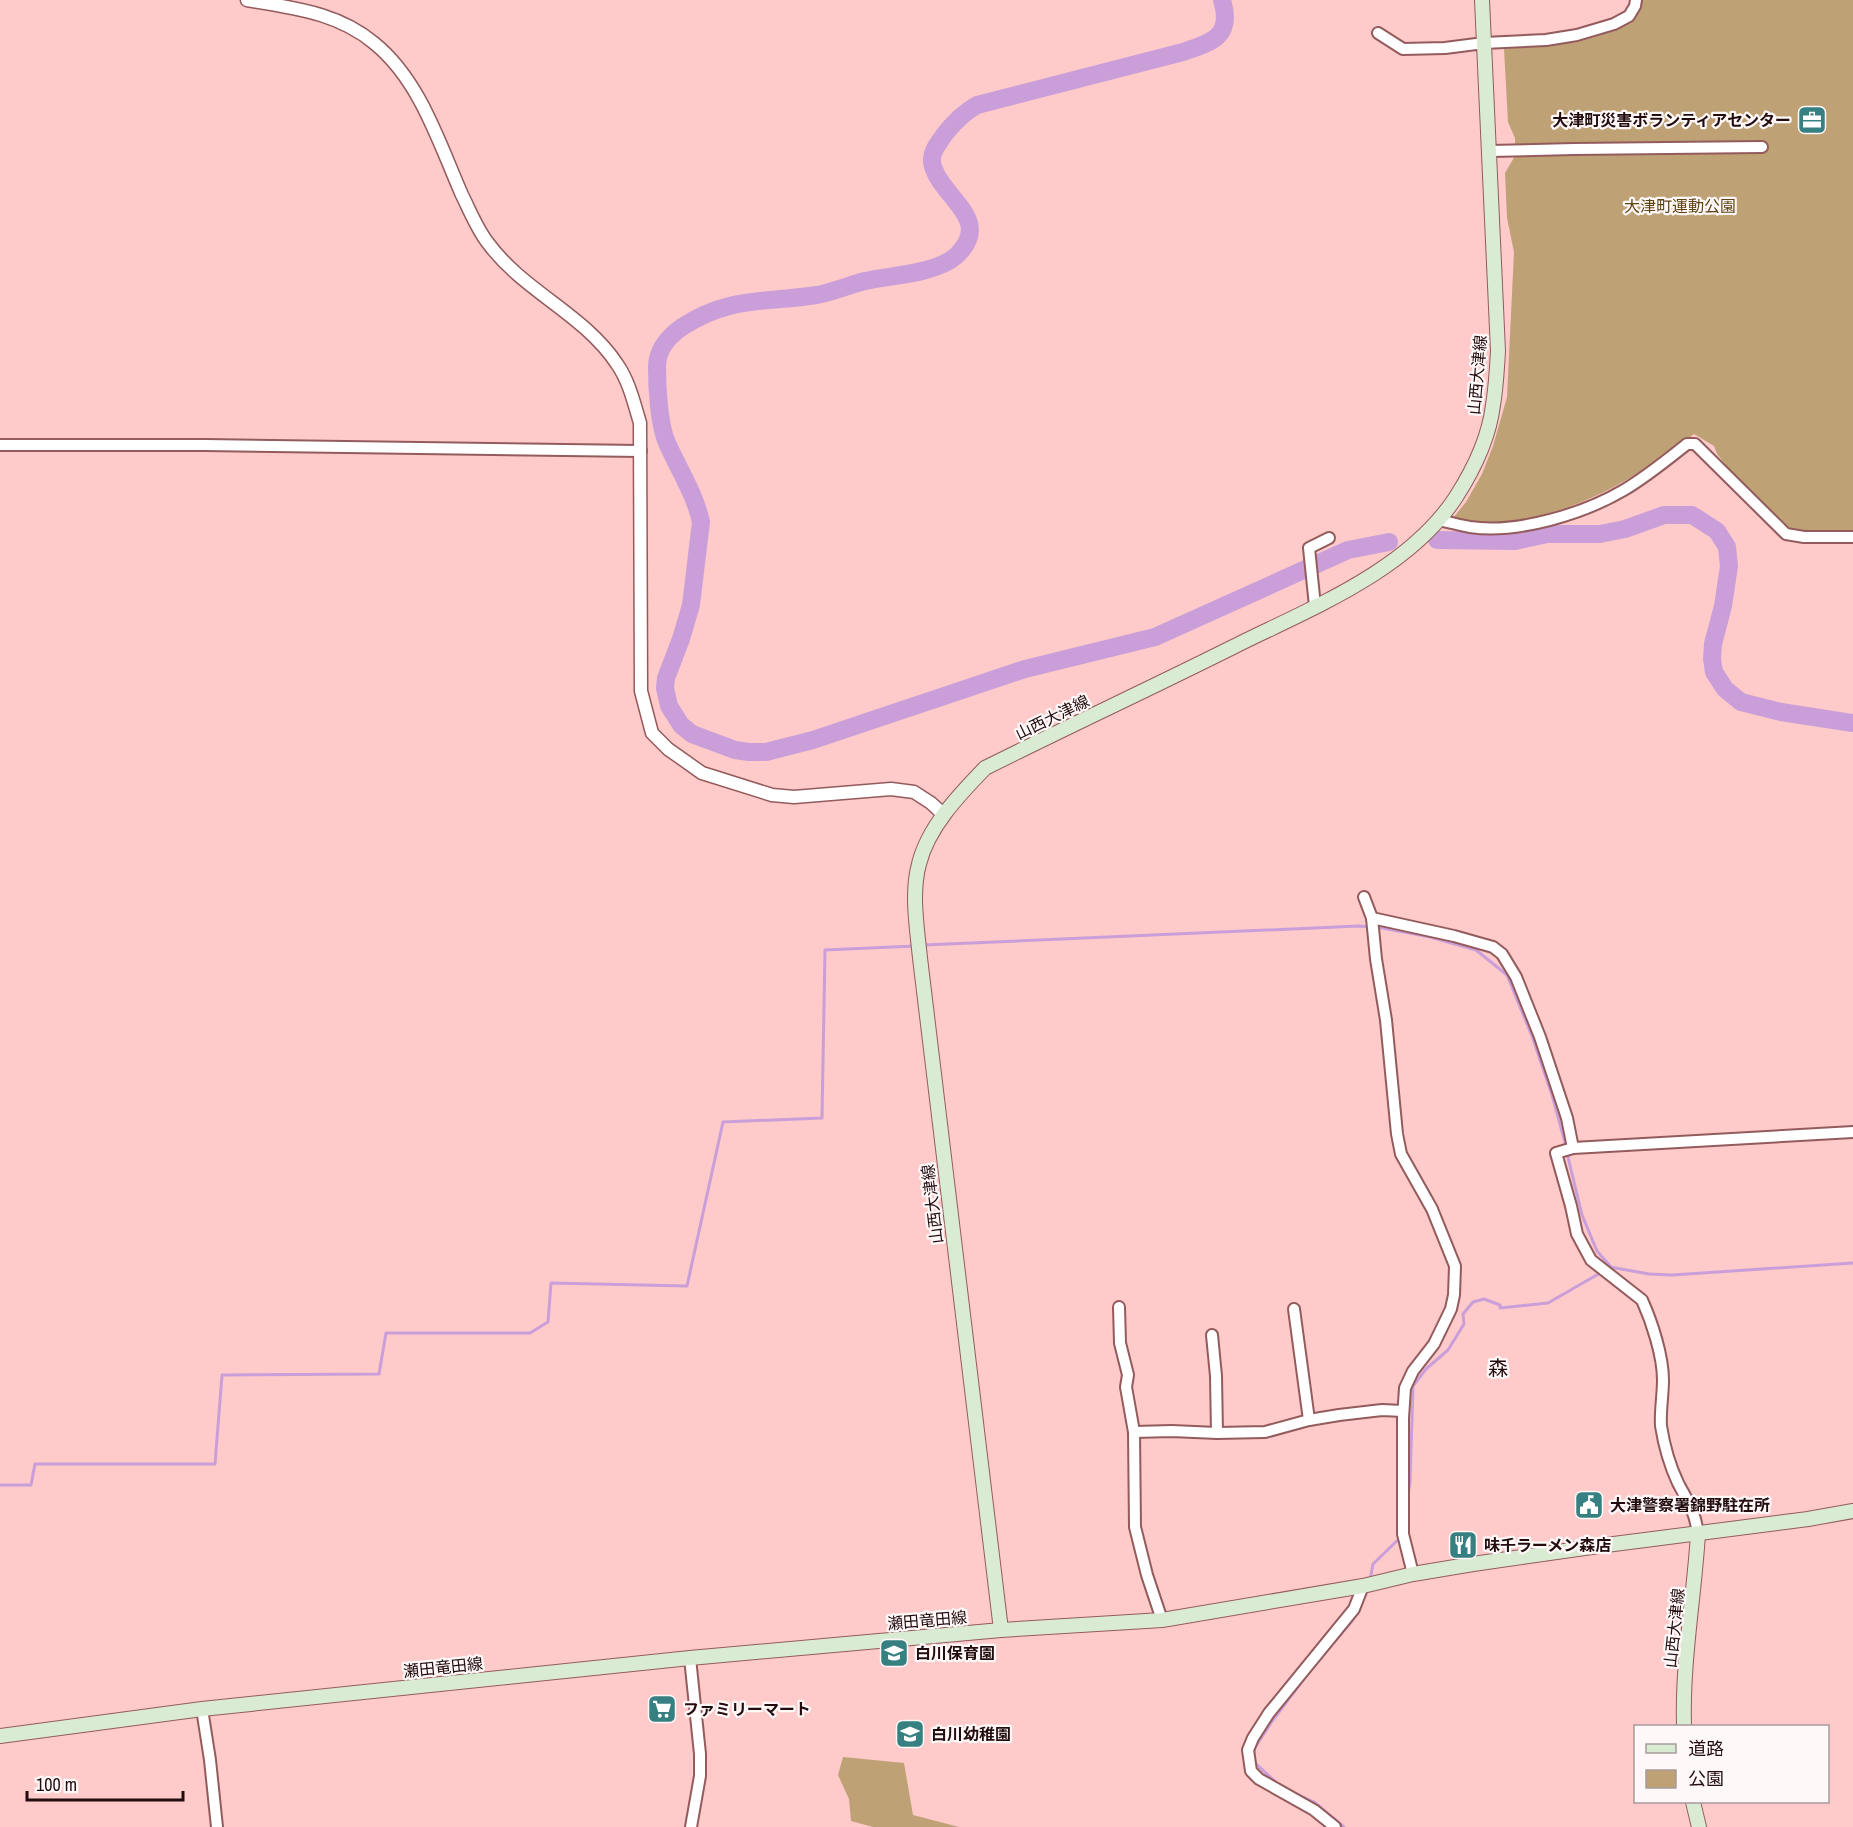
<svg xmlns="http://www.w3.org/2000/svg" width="1853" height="1827" viewBox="0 0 1853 1827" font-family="'Archivo Narrow','Noto Sans JP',sans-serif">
  <rect width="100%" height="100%" fill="#fecaca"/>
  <g fill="#bea175">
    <path d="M1642,0H1853V533C1835,532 1815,535 1797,531C1771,525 1734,475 1717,454L1714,446L1694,434C1634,481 1560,524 1481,522C1472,521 1463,519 1454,517L1466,502L1482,474L1493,446L1507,397L1514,252L1507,218L1505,173L1515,156V138L1508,122L1504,49L1578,42L1614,31L1631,23L1640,8Z"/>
    <polygon points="843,1757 904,1763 913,1815 959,1827 873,1827 851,1821 849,1799 838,1775"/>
  </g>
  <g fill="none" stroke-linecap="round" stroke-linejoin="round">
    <g stroke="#ca9fd9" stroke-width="3">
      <polyline points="1377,927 1430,937 1476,950 1507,975 1532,1036 1552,1095 1566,1146"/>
      <polyline points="924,945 1359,926 1370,927"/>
      <polyline points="1567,1153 1582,1215 1597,1251 1611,1267"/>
      <polyline points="1610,1267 1649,1274 1672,1275 1853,1263"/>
      <polyline points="0,1485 31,1485 35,1464 215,1464 222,1375 379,1374 386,1333 530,1333 548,1322 551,1283 687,1286 723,1122 822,1118 825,950 915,946"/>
      <polyline points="1408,1494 1410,1483 1413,1386 1426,1369 1448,1350 1464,1324 1463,1314 1473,1302 1484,1299 1500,1305 1500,1308 1548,1303 1602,1272"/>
      <polyline points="1370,1580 1373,1564 1402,1536"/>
      <polyline points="1280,1786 1255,1763 1254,1749 1273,1720 1309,1672 1352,1621 1356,1614"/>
      <polyline points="1294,1793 1314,1802 1344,1827"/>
    </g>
    <g stroke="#ca9fd9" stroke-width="18">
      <path d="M1222,0C1233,36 1213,42 1183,52L977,105C963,113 954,122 944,135C939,143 932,150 932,159C931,165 935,171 937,176C953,204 990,224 956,256C935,274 892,275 865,281C849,285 833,292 817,295C765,303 729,296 682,327C668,337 657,349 657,367C657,388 659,425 667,443C679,470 695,494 701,522L691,605L681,639L666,678L665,688L669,706L681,725L692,734L735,750L749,752H766L813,740L1025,669L1155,637L1348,550L1389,542"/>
      <polyline points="1437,540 1515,541 1547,534 1600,534 1625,529 1664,515 1692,515 1717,531 1727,547 1729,566 1723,606 1713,644 1712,659 1714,672 1725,689 1741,702 1781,712 1853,723"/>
    </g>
    <g stroke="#945b5d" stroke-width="14">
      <g id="minor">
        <polyline points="1378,33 1403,49 1445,48 1484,43 1546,40 1577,35 1614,24 1629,16 1635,6 1636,0"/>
        <polyline points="1489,151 1574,149 1762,147"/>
        <polyline points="0,445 205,445 641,451"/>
        <path d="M1438,520C1449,522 1459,525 1470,527C1517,534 1583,514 1624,490C1646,477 1667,460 1687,444H1695L1786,534L1804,537H1853"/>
        <polyline points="1315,606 1309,548 1329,538"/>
        <polyline points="1364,897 1372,918 1376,959 1386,1020 1397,1134 1401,1154 1432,1209 1455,1266 1454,1295 1451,1309 1434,1344 1413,1371 1405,1388 1403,1418 1403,1534 1413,1574"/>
        <polyline points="1372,918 1454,936 1493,947 1502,954 1516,977 1540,1037 1567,1118 1573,1148"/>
        <polyline points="1119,1307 1120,1343 1128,1375 1126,1387 1134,1432 1135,1527 1147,1575 1162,1620"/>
        <polyline points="1294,1309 1309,1420"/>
        <polyline points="1212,1335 1216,1376 1217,1433"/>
        <polyline points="1134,1432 1172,1431 1217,1433 1265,1432 1309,1420 1339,1415 1382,1410 1403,1411"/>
        <path d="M1698,1534C1695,1511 1688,1502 1678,1483C1670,1466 1664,1445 1661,1426C1660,1411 1663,1395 1663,1380C1663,1356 1652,1322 1642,1300L1591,1260L1577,1234L1571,1206L1556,1153L1573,1148L1853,1132"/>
        <polyline points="690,1658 700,1754 700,1776 691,1827"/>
        <polyline points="202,1709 210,1760 217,1827"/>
        <polyline points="1335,1827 1314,1810 1259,1779 1251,1771 1248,1750 1253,1738 1269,1713 1354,1609 1363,1586"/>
      </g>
    </g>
    <g stroke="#945b5d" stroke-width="15">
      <path id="tertiary" d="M247,0C292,8 337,12 374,43C420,80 439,143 462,195C470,211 477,229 488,243C523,291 584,314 617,364C629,381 634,403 640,423L641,691L652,733L668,749L702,773L772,795L794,797L891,789L914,792L931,803L944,815"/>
    </g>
    <g stroke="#945b5d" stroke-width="16">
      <g id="secondary">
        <path d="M1001,1630L920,958C917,928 911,893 919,864C928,827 959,795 985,768C1067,727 1151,688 1233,647C1309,609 1408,571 1456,497C1474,469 1489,438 1493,405C1496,387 1497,369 1498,351L1482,0"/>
        <path d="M1684,1726C1682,1662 1694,1598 1698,1534"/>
        <polyline points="0,1736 202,1709 690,1658 1001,1630 1162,1620 1363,1586 1413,1574 1473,1564 1606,1545 1808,1519 1853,1511"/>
        <polyline points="1693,1802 1699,1827"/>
      </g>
    </g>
    <use href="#minor" stroke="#fff" stroke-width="10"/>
    <use href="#tertiary" stroke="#fff" stroke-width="12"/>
    <use href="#secondary" stroke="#daebd4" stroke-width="14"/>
  </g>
  <defs>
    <g id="office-square" transform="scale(1.5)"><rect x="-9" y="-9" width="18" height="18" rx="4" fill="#378082" stroke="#fff8f8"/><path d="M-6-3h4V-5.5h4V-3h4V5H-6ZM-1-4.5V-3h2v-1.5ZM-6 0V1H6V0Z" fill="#fff"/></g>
    <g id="civic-square" transform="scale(1.5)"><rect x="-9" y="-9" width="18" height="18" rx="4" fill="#378082" stroke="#fff8f8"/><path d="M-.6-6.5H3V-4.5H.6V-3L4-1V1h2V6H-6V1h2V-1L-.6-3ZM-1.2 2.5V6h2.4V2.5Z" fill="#fff"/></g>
    <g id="restaurant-square" transform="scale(1.5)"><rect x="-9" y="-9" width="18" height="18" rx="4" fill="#378082" stroke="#fff8f8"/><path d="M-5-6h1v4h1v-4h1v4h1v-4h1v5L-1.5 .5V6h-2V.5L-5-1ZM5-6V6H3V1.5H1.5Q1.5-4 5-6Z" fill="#fff"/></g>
    <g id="school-square" transform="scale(1.5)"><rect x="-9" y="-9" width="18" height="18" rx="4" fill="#378082" stroke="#fff8f8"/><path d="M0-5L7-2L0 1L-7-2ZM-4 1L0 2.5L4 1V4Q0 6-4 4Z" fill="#fff"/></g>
    <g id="supermarket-square" transform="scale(1.5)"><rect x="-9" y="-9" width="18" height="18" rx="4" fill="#378082" stroke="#fff8f8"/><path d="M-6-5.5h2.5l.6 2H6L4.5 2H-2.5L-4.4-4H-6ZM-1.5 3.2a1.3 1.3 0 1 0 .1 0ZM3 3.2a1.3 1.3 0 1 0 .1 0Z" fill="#fff"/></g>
  </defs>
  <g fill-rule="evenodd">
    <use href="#office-square" x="1812" y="120"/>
    <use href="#civic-square" x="1589" y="1505"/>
    <use href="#restaurant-square" x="1463" y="1545"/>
    <use href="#school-square" x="894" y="1653"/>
    <use href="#supermarket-square" x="662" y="1709"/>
    <use href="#school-square" x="910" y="1734"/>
  </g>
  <g text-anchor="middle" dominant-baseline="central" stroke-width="4.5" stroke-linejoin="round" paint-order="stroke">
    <g font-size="16" font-weight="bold" fill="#220c0e" stroke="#fff8f8" text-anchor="start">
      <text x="1791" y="120" text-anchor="end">大津町災害ボランティアセンター</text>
      <text x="1610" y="1505">大津警察署錦野駐在所</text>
      <text x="1484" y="1545">味千ラーメン森店</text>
      <text x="915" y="1653">白川保育園</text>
      <text x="683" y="1709">ファミリーマート</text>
      <text x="931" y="1734">白川幼稚園</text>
    </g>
    <g font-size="16" fill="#5f4312" stroke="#fff8f8">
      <text x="1680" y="206">大津町運動公園</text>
    </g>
    <g font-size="16" fill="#220c0e" stroke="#fff8f8">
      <text transform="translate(1477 375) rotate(-85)">山西大津線</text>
      <text transform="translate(1052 717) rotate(-26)">山西大津線</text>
      <text transform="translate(932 1204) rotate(-97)">山西大津線</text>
      <text transform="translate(927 1620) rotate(-5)">瀬田竜田線</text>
      <text transform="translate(1674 1628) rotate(-84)">山西大津線</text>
      <text transform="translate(443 1667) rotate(-6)">瀬田竜田線</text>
    </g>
    <g font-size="20" fill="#220c0e" stroke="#fff8f8">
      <text x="1498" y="1367">森</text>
    </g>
  </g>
  <rect x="1634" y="1725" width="195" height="78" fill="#fff8f8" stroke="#a79a9a" stroke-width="1.5"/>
  <rect x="1646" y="1744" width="30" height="9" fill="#daebd4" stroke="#a79a9a" stroke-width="1.5"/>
  <text x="1688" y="1755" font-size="18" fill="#220c0e">道路</text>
  <rect x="1646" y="1770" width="30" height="18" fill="#bea175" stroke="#a79a9a" stroke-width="1.5"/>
  <text x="1688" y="1785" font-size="18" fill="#220c0e">公園</text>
  <path d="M27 1791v9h156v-9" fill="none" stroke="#220c0e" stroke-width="3"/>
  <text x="36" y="1791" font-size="18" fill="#220c0e" stroke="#fff8f8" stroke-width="4.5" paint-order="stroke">100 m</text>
</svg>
